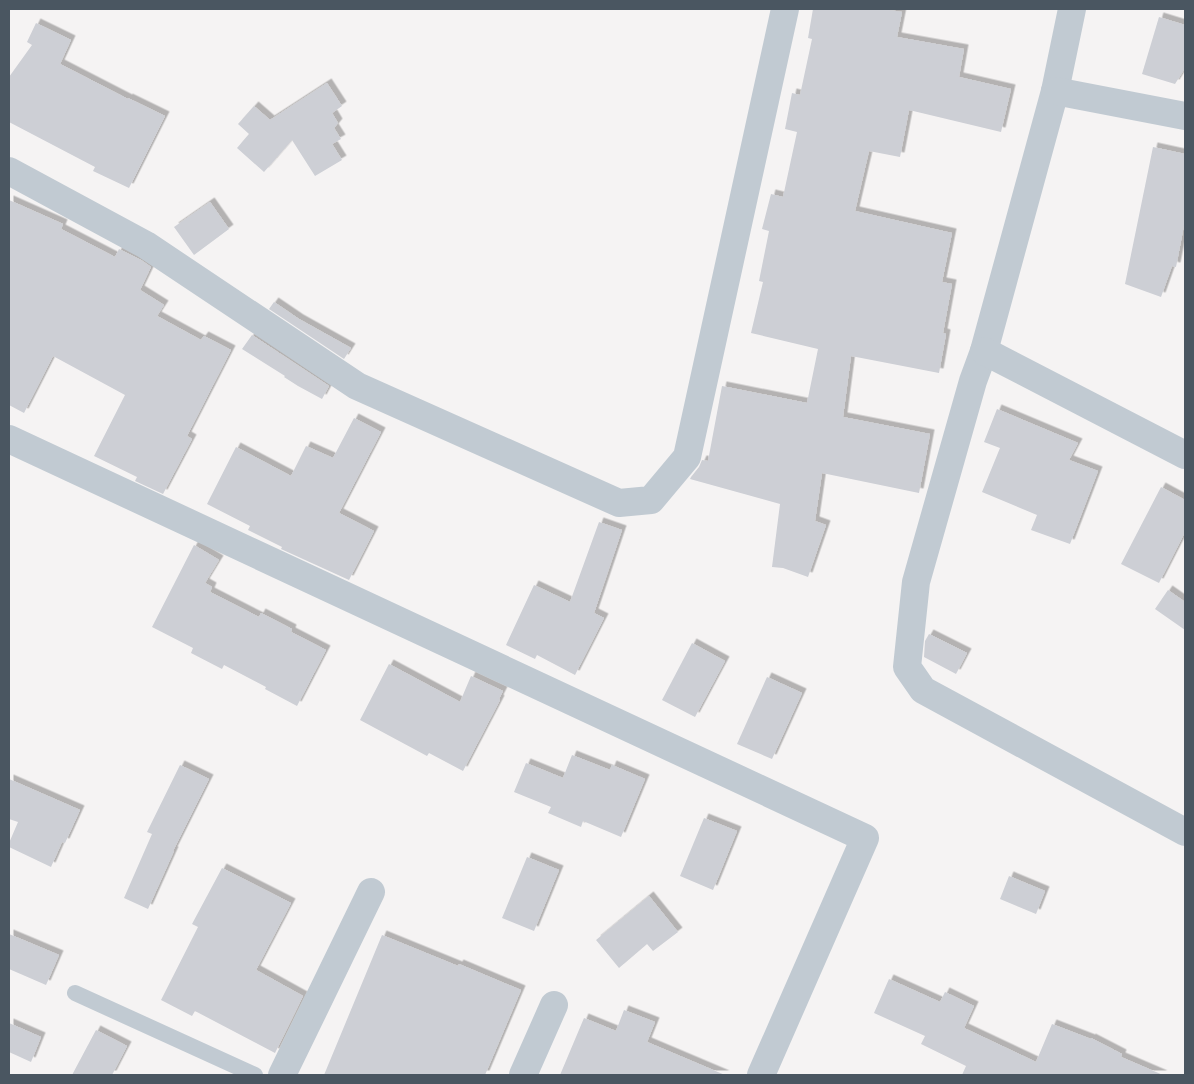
<svg xmlns="http://www.w3.org/2000/svg" width="1194" height="1084" viewBox="0 0 1194 1084" font-family="Rubik,sans-serif">
  <defs>
    <filter id="shadow"><feDropShadow dx="4.5" dy="-4.5" stdDeviation="0" flood-color="#0004"/></filter>
  </defs>
  <rect width="100%" height="100%" fill="#f5f3f3"/>
  <g fill="#cdcfd5" filter="url(#shadow)">
    <polygon points="813,9 883,9 902,12 897,37 964,49 959,77 1011,89 1001,132 909,110 900,157 869,151 855,211 952,233 942,282 952,284 943,333 946,334 939,373 851,356 843,417 930,434 919,493 822,473 815,521 826,525 808,577 783,568 772,567 780,504 690,479 691,477 699,467 702,460 708,461 722,386 807,403 818,349 751,333 763,282 759,281 769,231 762,229 771,194 783,197 797,132 785,129 792,93 800,95 812,39 808,38"/>
    <polygon points="1159,17 1185,25 1185,68 1175,84 1142,74"/>
    <polygon points="36,23 71,40 60,64 128,99 128,98 165,116 129,188 93,171 95,167 9,122 9,77 32,45 27,42"/>
    <polygon points="327,83 342,106 332,113 338,123 334,128 341,139 332,144 342,160 315,176 292,140 264,172 237,148 249,134 238,124 254,106 270,120"/>
    <polygon points="1153,147 1185,154 1185,220 1176,267 1172,266 1161,297 1125,284"/>
    <polygon points="9,200 63,224 61,229 115,257 119,249 141,260 151,267 140,290 164,305 157,316 201,340 204,336 231,350 187,436 192,439 163,494 135,481 137,477 94,456 125,395 53,356 24,413 9,405"/>
    <polygon points="210,202 229,229 194,255 174,227"/>
    <polygon points="274,302 299,319 351,348 344,359 269,309"/>
    <polygon points="252,335 329,386 322,399 298,386 284,377 285,376 242,349"/>
    <polygon points="997,409 1078,443 1069,460 1098,471 1070,544 1031,530 1037,515 982,492 1000,448 984,442"/>
    <polygon points="354,418 381,432 339,513 374,531 349,580 281,549 282,547 248,530 250,526 207,504 236,447 291,476 306,446 333,458"/>
    <polygon points="1161,487 1185,500 1185,532 1159,583 1121,564"/>
    <polygon points="599,522 622,530 594,613 604,618 575,675 537,655 535,659 506,645 534,585 570,602"/>
    <polygon points="194,545 219,560 205,583 212,587 210,592 259,617 261,613 292,629 291,632 326,650 297,706 265,689 266,687 224,665 222,669 191,653 193,648 152,627"/>
    <polygon points="1168,590 1185,602 1185,630 1155,609"/>
    <polygon points="929,634 967,653 956,674 924,657 925,641"/>
    <polygon points="692,643 725,661 695,717 662,700"/>
    <polygon points="389,664 460,702 471,676 503,691 499,699 500,700 463,771 429,753 427,756 360,720"/>
    <polygon points="767,677 802,693 772,759 737,744"/>
    <polygon points="572,755 610,770 612,765 645,779 621,837 583,821 581,827 548,813 551,807 514,792 526,763 563,778"/>
    <polygon points="180,765 209,779 173,851 174,851 148,909 124,898 152,834 147,832"/>
    <polygon points="9,779 80,810 65,843 62,842 51,867 9,847 9,843 18,822 9,819"/>
    <polygon points="704,818 737,831 713,890 680,876"/>
    <polygon points="527,857 559,870 534,931 502,918"/>
    <polygon points="222,868 291,903 256,970 303,996 275,1053 195,1011 192,1016 161,1000 198,927 192,924"/>
    <polygon points="1009,876 1045,891 1036,914 1000,899"/>
    <polygon points="649,896 678,932 653,951 647,944 619,968 596,940"/>
    <polygon points="9,934 59,955 46,985 9,969"/>
    <polygon points="382,935 458,966 459,964 521,990 485,1075 324,1075"/>
    <polygon points="889,979 940,1002 945,992 974,1006 964,1028 1036,1062 1052,1024 1091,1039 1091,1038 1122,1054 1121,1057 1163,1075 962,1075 966,1066 921,1044 925,1036 874,1013"/>
    <polygon points="624,1010 655,1022 647,1042 725,1075 560,1075 584,1018 616,1031"/>
    <polygon points="9,1023 41,1037 31,1062 9,1052"/>
    <polygon points="96,1030 127,1046 112,1075 72,1075"/>
  </g>
  <g fill="none" stroke-linecap="round" stroke-linejoin="round">
    <polyline stroke="#c1cad2" stroke-width="16" points="75,993 255,1075"/>
    <g stroke="#c1cad2" stroke-width="28">
      <polyline points="1072,9 1055,91 984,351 973,381 916,582 907,667 923,690 1185,832"/>
      <polyline points="1055,91 1185,116"/>
      <polyline points="9,171 146,245 357,386 619,503 651,500 687,457 785,9"/>
      <polyline points="984,351 1185,455"/>
      <polyline points="9,439 865,838 761,1075"/>
      <polyline points="282,1075 371,892"/>
      <polyline points="523,1075 554,1005"/>
    </g>
  </g>
  <rect width="1194" height="1084" fill="none" stroke="#4a5661" stroke-width="20"/>
</svg>
